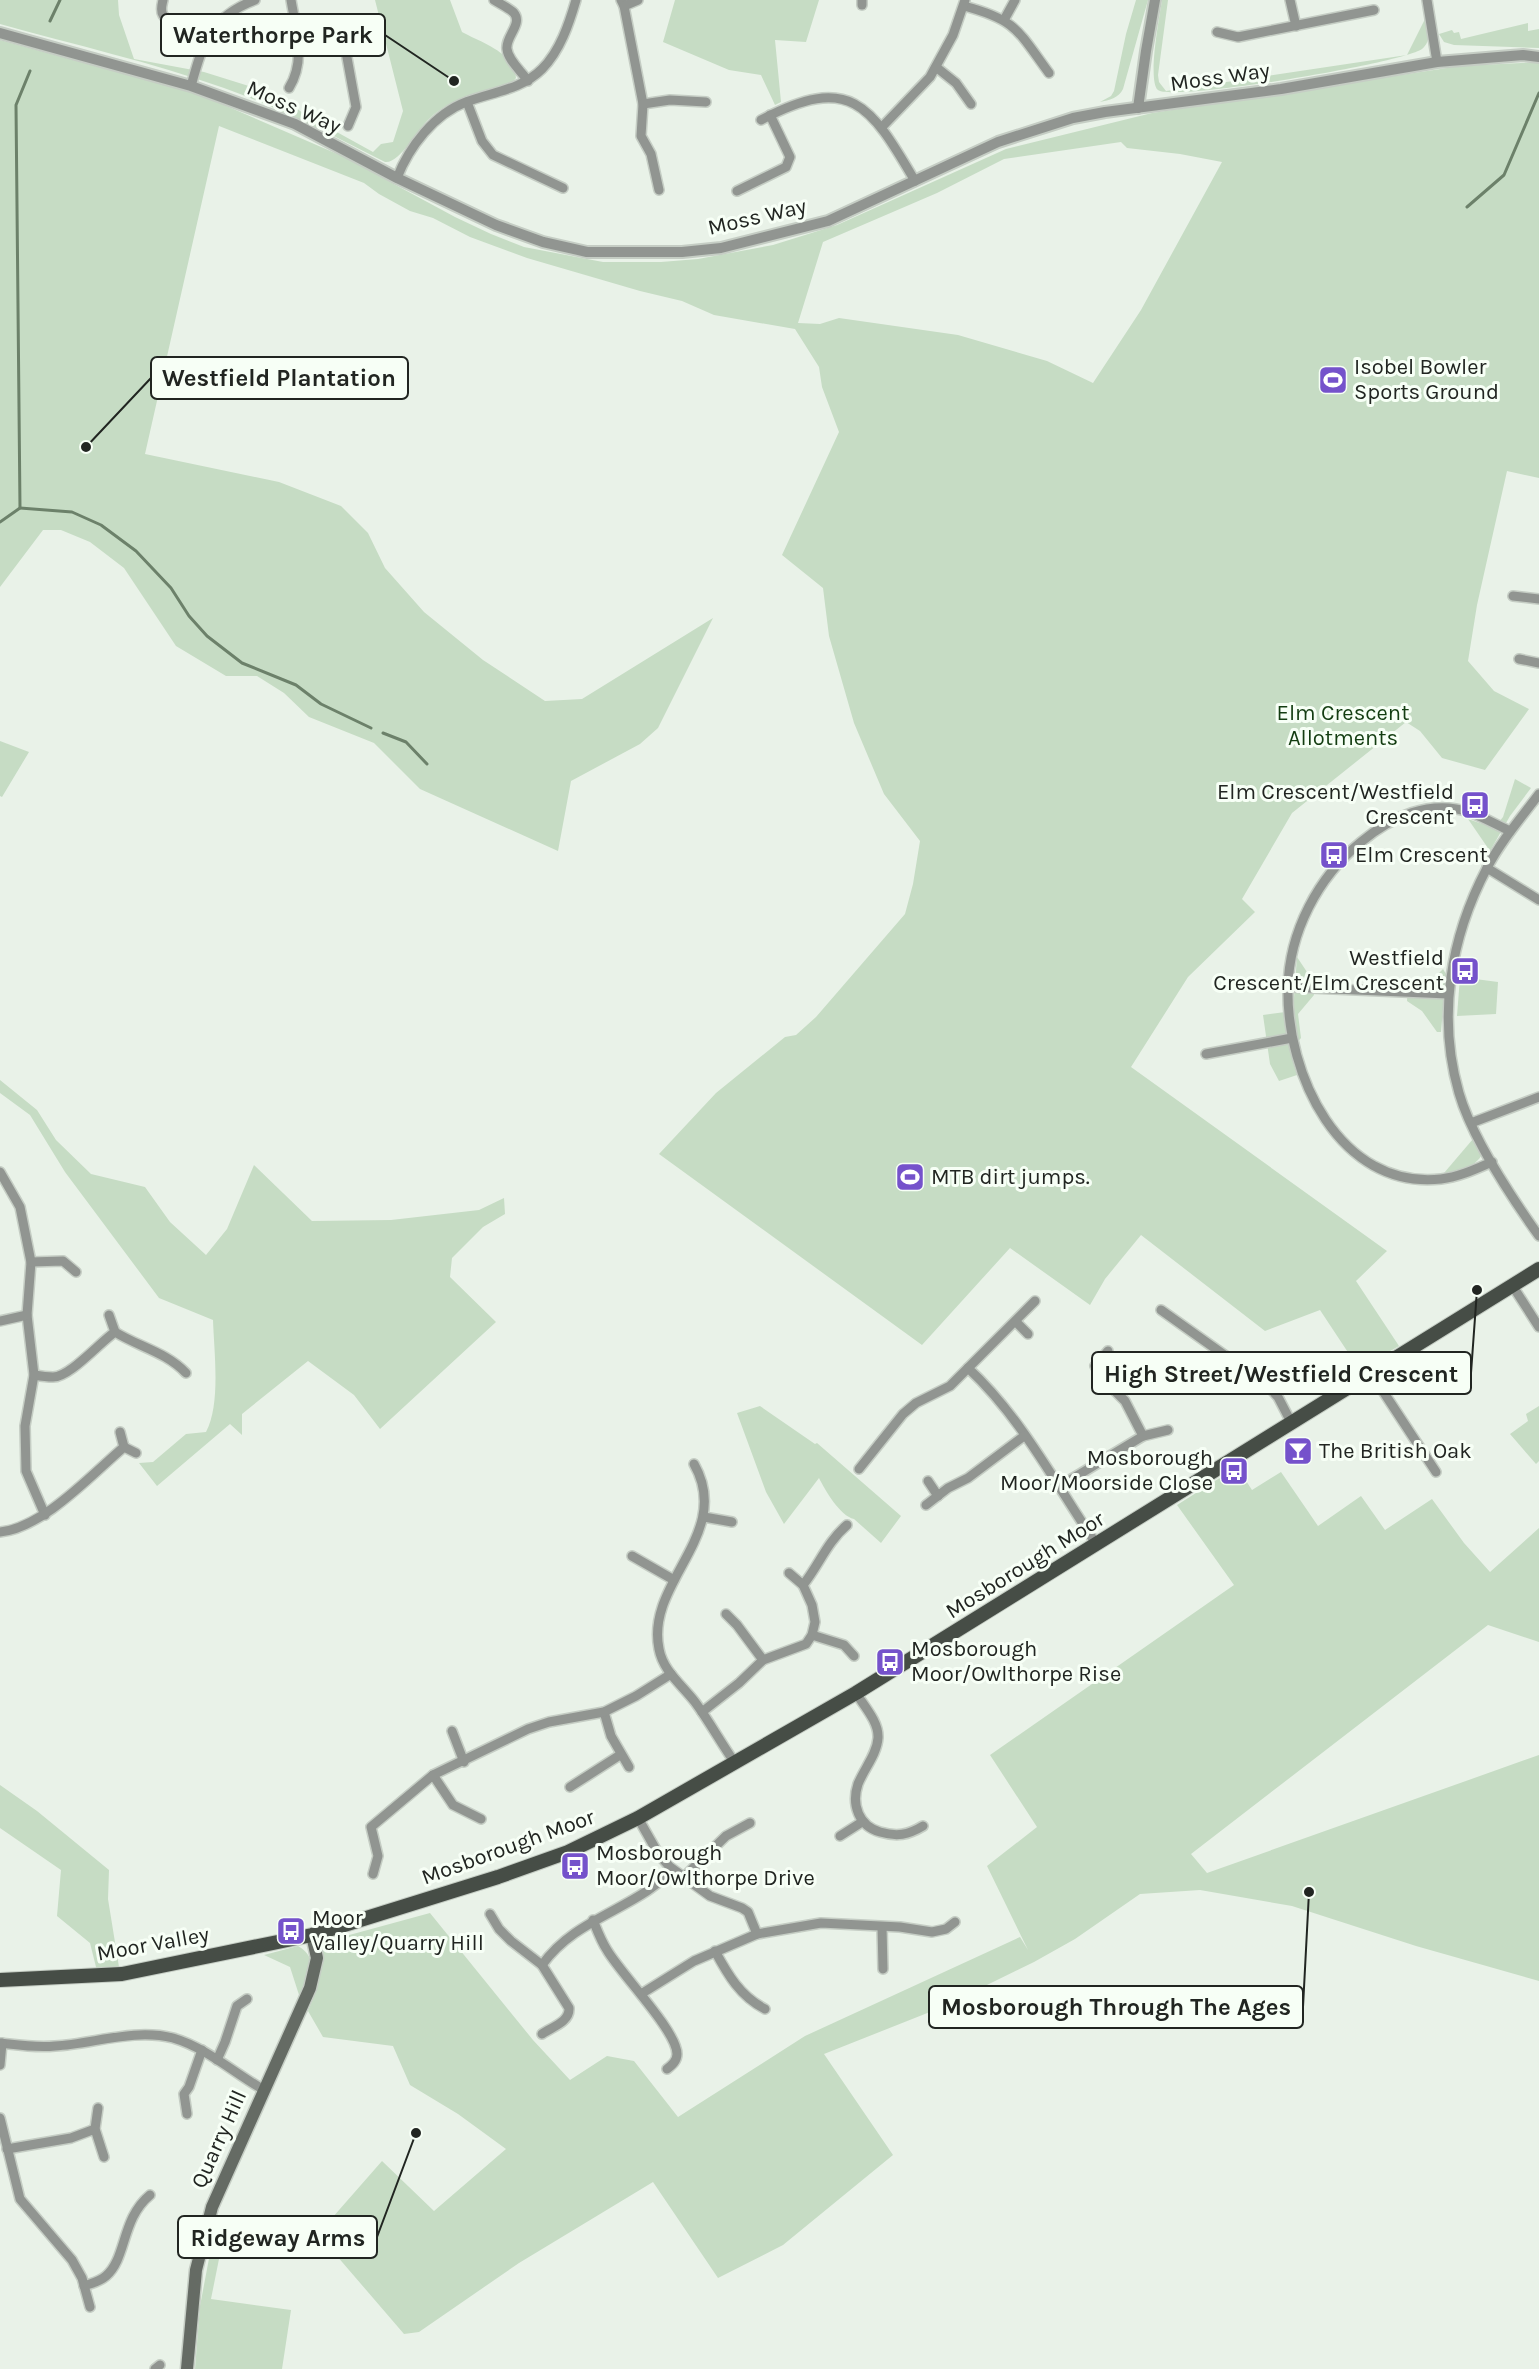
<svg xmlns="http://www.w3.org/2000/svg" width="1539" height="2369" viewBox="0 0 1539 2369" font-family="Karla,sans-serif">
  <rect width="100%" height="100%" fill="#e9f2e8"/>
  <g fill="#c6dcc4" fill-rule="evenodd">
    <path d="M0,0H118L119,15L134,59L204,72L252,87L287,102L306,115L373,152L381,144L393,142L403,111L375,0H450L462,32C482,43 514,52 516,78L511,84C483,92 452,97 430,118C418,128 400,164 385,162C332,135 280,108 224,88C151,62 75,45 0,24Z"/>
    <polygon points="675,0 819,0 806,42 775,40 781,102 775,105 761,75 729,70 663,42"/>
    <path d="M1136,0H1148L1123,89C1119,98 1109,100 1100,102L1111,96L1114,91L1126,34Z"/>
    <path d="M1162,0H1168L1158,75L1159,82L1166,91L1407,55L1425,19C1428,29 1432,41 1422,49C1403,63 1173,102 1158,90C1147,81 1160,14 1162,0Z"/>
    <polygon points="1528,23 1528,31 1539,29 1539,48 1454,45 1444,42 1439,34 1452,30 1454,33 1459,32 1461,39"/>
    <path d="M0,40L201,95L342,156L455,217L491,234L524,247L603,262H661L698,259L773,245L837,225L1006,149L1152,113L1460,66L1539,62V478L1507,471L1477,605L1468,661L1494,691L1529,709L1485,770L1442,758L1420,731L1406,722L1292,813L1242,899L1255,912L1188,977L1131,1067L1387,1251L1356,1281L1399,1346L1359,1369L1320,1310L1265,1331L1141,1235L1105,1279L1090,1305L1010,1248L922,1345L659,1154L716,1093L785,1037L796,1035L816,1017L905,914L913,884L920,841L884,794L854,723L829,636L823,588L782,555L839,432L822,387L819,367L795,329L714,315L682,301L640,291L527,258L470,237L433,218L410,211L379,194L364,183L219,126L145,454L279,482L341,506L368,533L385,568L424,612L483,660L545,701L582,699L713,618L658,728L640,744L571,781L558,851L420,789L374,743L309,717L284,693L257,676H226L176,646L124,568L90,542L61,530H43L0,587ZM1121,142L1127,148L1180,154L1222,162L1141,310L1093,383L1047,361L958,335L839,318L820,324L798,323L823,242L937,193L1004,159Z"/>
    <polygon points="0,741 29,752 2,797 0,796"/>
    <polygon points="1515,779 1531,788 1510,816 1490,851 1468,819 1494,828 1503,817"/>
    <polygon points="1297,957 1313,981 1314,995 1298,1014 1301,1038 1290,1051 1297,1075 1279,1081 1270,1064 1263,1015 1293,1011"/>
    <polygon points="1443,969 1446,974 1441,1032 1437,1032 1422,1011 1407,1001 1408,986 1428,984"/>
    <polygon points="1460,977 1498,982 1496,1014 1457,1016"/>
    <path d="M0,1080L37,1110L56,1140L91,1174L145,1187L170,1222L206,1255L227,1229L254,1165L312,1221L391,1220L479,1210L504,1198L505,1214L483,1227L452,1258L450,1277L496,1322L380,1429L354,1395L308,1361L242,1414V1435L230,1424L157,1486L139,1463L153,1462L186,1434L206,1432C221,1404 214,1352 213,1320L159,1298L65,1172L30,1115L0,1093Z"/>
    <path d="M1473,1139L1481,1156C1474,1168 1457,1171 1444,1173Z"/>
    <path d="M760,1406L815,1444L817,1443L901,1516L881,1543L854,1519C840,1516 825,1490 819,1478L784,1524L766,1492L737,1413Z"/>
    <polygon points="1539,1406 1539,1461 1536,1464 1510,1434 1528,1421 1526,1414"/>
    <path d="M1237,1467L1252,1490L1281,1472L1318,1526L1361,1496L1385,1530L1432,1499L1464,1543L1490,1572L1539,1528V1642L1488,1625L1191,1854L1207,1873L1539,1755V1981L1416,1946L1292,1906L1200,1890L1140,1894L1075,1939L1034,1962L940,2008L824,2054L893,2155L783,2245L718,2278L653,2182L519,2263L419,2332L404,2334L318,2234L382,2161L434,2211L506,2149L458,2114L410,2085L393,2046L323,2037L308,2011C318,1988 324,1969 320,1943L430,1913L533,2040L570,2080L607,2056L634,2061L678,2117L805,2036L1020,1937L1028,1950L987,1866L1037,1827L990,1755L1234,1585L1177,1505Z"/>
    <polygon points="0,1785 37,1811 109,1870 108,1899 119,1967 97,1971 90,1943 57,1916 61,1870 0,1828"/>
    <path d="M298,1946C321,1959 308,1979 300,1998L290,1967L264,1955Z"/>
    <polygon points="215,2227 230,2236 219,2259 211,2299 291,2310 282,2369 195,2369 200,2306"/>
  </g>
  <g fill="none" stroke-linecap="round" stroke-linejoin="round">
    <g stroke="#6c816a" stroke-width="3">
      <polyline points="50,21 60,0"/>
      <polyline points="1467,207 1504,175 1539,93"/>
      <polyline points="20,508 72,512 101,525 136,551 171,588 189,616 207,636 242,663 296,685 321,704 371,728"/>
      <polyline points="0,522 20,508 16,105 30,71"/>
      <polyline points="383,733 406,742 427,764"/>
    </g>
    <g stroke="#c5cdc4" stroke-width="12">
      <g id="minor">
        <path d="M163,0C162,5 160,10 163,15C168,24 198,31 208,35"/>
        <path d="M494,0C500,4 509,8 514,13C523,24 505,37 507,49C508,60 521,71 528,81"/>
        <polyline points="621,0 624,6 643,104 641,136 651,154 659,190"/>
        <polyline points="862,0 862,5"/>
        <polyline points="1290,0 1296,26"/>
        <polyline points="1427,0 1437,62"/>
        <polyline points="624,6 638,0"/>
        <path d="M964,6C1017,20 1018,31 1049,73"/>
        <polyline points="1004,20 1015,0"/>
        <polyline points="1217,32 1238,37 1374,10"/>
        <polyline points="298,43 331,40 337,43 346,52 356,107 348,126"/>
        <polyline points="936,67 956,83 971,104"/>
        <path d="M191,86C203,43 210,17 255,0"/>
        <path d="M289,88C306,61 296,30 291,0"/>
        <polyline points="467,102 482,141 493,155 563,188"/>
        <polyline points="643,104 670,100 706,102"/>
        <path d="M761,120C850,73 870,104 915,181"/>
        <polyline points="882,127 930,77 953,35 965,0"/>
        <path d="M397,178C409,147 434,114 466,102C492,92 521,90 542,69C560,51 569,24 576,0"/>
        <polyline points="737,191 786,167 790,157 770,115"/>
        <polyline points="1513,596 1539,599"/>
        <polyline points="1519,659 1539,663"/>
        <path d="M1539,794C1521,818 1501,841 1487,868C1450,938 1437,1017 1459,1093C1472,1138 1512,1198 1539,1236"/>
        <polyline points="1487,868 1539,900"/>
        <polyline points="1288,987 1448,994"/>
        <polyline points="1206,1054 1292,1038"/>
        <polyline points="1471,1123 1539,1097"/>
        <path d="M1492,1162C1476,1169 1459,1177 1441,1179C1339,1190 1286,1073 1288,988C1289,932 1318,877 1361,842C1391,817 1430,799 1469,812C1483,817 1497,825 1510,831"/>
        <polyline points="0,1172 20,1207 31,1262 27,1315 34,1375 25,1426 26,1471 45,1515"/>
        <polyline points="31,1262 63,1261 76,1272"/>
        <polyline points="1512,1285 1539,1327"/>
        <path d="M1035,1301L968,1368C1022,1418 1056,1485 1097,1545"/>
        <polyline points="1161,1310 1268,1386 1278,1397 1291,1422"/>
        <polyline points="109,1315 115,1332"/>
        <polyline points="0,1321 27,1315"/>
        <polyline points="1016,1322 1028,1334"/>
        <polyline points="1108,1351 1095,1366 1104,1380 1125,1401 1143,1436"/>
        <polyline points="1371,1373 1436,1472"/>
        <path d="M34,1375C40,1376 47,1377 53,1377C70,1377 99,1343 115,1332C139,1347 166,1352 186,1373"/>
        <polyline points="120,1432 124,1447"/>
        <path d="M694,1464C734,1534 645,1582 659,1649C663,1671 682,1685 695,1702C709,1721 721,1743 735,1763"/>
        <polyline points="859,1469 903,1414 916,1403 950,1386 968,1368"/>
        <polyline points="928,1481 938,1496"/>
        <polyline points="1060,1486 1143,1436 1168,1430"/>
        <polyline points="926,1505 948,1488 968,1478 1024,1436"/>
        <polyline points="704,1517 732,1522"/>
        <path d="M0,1532C43,1528 91,1475 124,1447L136,1453"/>
        <polyline points="632,1556 674,1580"/>
        <path d="M803,1585C819,1565 827,1542 847,1525"/>
        <polyline points="726,1614 737,1625 763,1660"/>
        <polyline points="812,1635 844,1645 854,1656"/>
        <path d="M856,1693C864,1706 879,1722 878,1738C877,1754 864,1769 858,1784C851,1805 859,1826 880,1832C897,1837 908,1835 923,1826"/>
        <polyline points="604,1712 611,1736 629,1767"/>
        <polyline points="702,1712 739,1683 763,1660 806,1644 812,1635 815,1622 812,1605 803,1585 789,1573"/>
        <polyline points="452,1731 464,1762"/>
        <polyline points="433,1775 453,1805 481,1819"/>
        <polyline points="570,1787 620,1755"/>
        <polyline points="638,1818 659,1855 670,1867 710,1896 742,1908 748,1912 757,1934"/>
        <polyline points="840,1836 862,1822"/>
        <polyline points="373,1874 378,1856 371,1827 433,1775 528,1729 549,1722 604,1712 636,1696 671,1674"/>
        <polyline points="683,1878 726,1836 750,1823"/>
        <path d="M490,1914L499,1929L511,1941L542,1965L569,2008C570,2022 552,2027 542,2034"/>
        <path d="M593,1920C597,1930 601,1941 607,1950C620,1973 677,2031 677,2054C677,2061 672,2065 667,2069"/>
        <polyline points="882,1927 883,1969"/>
        <path d="M715,1951C728,1975 740,1996 765,2009"/>
        <path d="M542,1965C569,1927 611,1915 647,1891C656,1885 665,1877 673,1871"/>
        <polyline points="641,1994 694,1961 757,1934 821,1923 900,1927 932,1932 946,1929 955,1922"/>
        <path d="M0,2043C18,2045 36,2048 55,2046C93,2044 134,2028 173,2038C207,2048 234,2073 264,2090"/>
        <polyline points="217,2060 225,2042 237,2006 247,1999"/>
        <polyline points="0,2065 2,2043"/>
        <polyline points="98,2108 95,2129 104,2157"/>
        <polyline points="187,2114 184,2094 189,2087 202,2050"/>
        <polyline points="0,2118 20,2199 72,2260 82,2278 90,2307"/>
        <polyline points="7,2149 71,2138 95,2129"/>
        <path d="M84,2286C92,2283 99,2282 106,2276C127,2258 121,2219 150,2195"/>
        <polyline points="155,2369 160,2365"/>
      </g>
    </g>
    <g stroke="#c5cdc4" stroke-width="14">
      <g id="tertiary">
        <polyline points="0,33 191,86 295,124 397,178 496,225 543,242 587,252 682,252 721,248 828,221 998,142 1073,118 1105,112 1281,89 1437,62 1523,55 1539,57"/>
        <polyline points="1138,108 1146,51 1155,0"/>
      </g>
    </g>
    <g stroke="#c5cdc4" stroke-width="15">
      <polyline id="secondary" points="187,2369 196,2270 212,2207 310,1988 317,1958 312,1935"/>
    </g>
    <g stroke="#c5cdc4" stroke-width="16">
      <polyline id="primary" points="0,1980 122,1974 312,1935 498,1877 568,1852 638,1818 856,1693 1539,1269"/>
    </g>
    <use href="#minor" stroke="#919591" stroke-width="9"/>
    <use href="#tertiary" stroke="#919591" stroke-width="10"/>
    <use href="#secondary" stroke="#656b64" stroke-width="12"/>
    <use href="#primary" stroke="#464d46" stroke-width="14"/>
  </g>
  <defs>
    <g id="stadium-square" transform="scale(1.5)"><rect x="-9" y="-9" width="18" height="18" rx="4" fill="#7552cb" stroke="#f7fff6"/><path d="M0-5a6.5 5 0 1 0 0 10a6.5 5 0 1 0 0-10ZM-3.5-1.8h7v3.6h-7Z" fill="#fff"/></g>
    <g id="bus-square" transform="scale(1.5)"><rect x="-9" y="-9" width="18" height="18" rx="4" fill="#7552cb" stroke="#f7fff6"/><path d="M-5-6H5V4H4V6H2V4H-2V6H-4V4H-5ZM-3.5-4V0h7V-4ZM-3.5 1.2v1.5H-2V1.2ZM2 1.2v1.5H3.5V1.2Z" fill="#fff"/></g>
    <g id="bar-square" transform="scale(1.5)"><rect x="-9" y="-9" width="18" height="18" rx="4" fill="#7552cb" stroke="#f7fff6"/><path d="M-6-5H6L.8 .8V4.5H3.5V6h-7V4.5H-.8V.8Z" fill="#fff"/></g>
  </defs>
  <g fill-rule="evenodd">
    <use href="#stadium-square" x="1333" y="380"/>
    <use href="#bus-square" x="1475" y="805"/>
    <use href="#bus-square" x="1334" y="855"/>
    <use href="#bus-square" x="1465" y="971"/>
    <use href="#stadium-square" x="910" y="1177"/>
    <use href="#bar-square" x="1298" y="1451"/>
    <use href="#bus-square" x="1234" y="1471"/>
    <use href="#bus-square" x="890" y="1662"/>
    <use href="#bus-square" x="575" y="1866"/>
    <use href="#bus-square" x="291" y="1931"/>
  </g>
  <g text-anchor="middle" dominant-baseline="central" stroke-width="6" stroke-linejoin="round" paint-order="stroke">
    <g font-size="22" fill="#212521" stroke="#f7fff6">
      <text transform="translate(1220 77) rotate(-8)">Moss Way</text>
      <text transform="translate(294 107) rotate(24)">Moss Way</text>
      <text transform="translate(757 217) rotate(-13)">Moss Way</text>
      <text transform="translate(1025 1565) rotate(-32)">Mosborough Moor</text>
      <text transform="translate(508 1847) rotate(-20)">Mosborough Moor</text>
      <text transform="translate(153 1944) rotate(-10)">Moor Valley</text>
      <text transform="translate(219 2139) rotate(-66)">Quarry Hill</text>
    </g>
    <g font-size="22" fill="#212521" stroke="#f7fff6" text-anchor="start">
      <text x="1354" y="367">Isobel Bowler<tspan x="1354" dy="25">Sports Ground</tspan></text>
      <text x="1454" y="792" text-anchor="end">Elm Crescent/Westfield<tspan x="1454" dy="25">Crescent</tspan></text>
      <text x="1355" y="855">Elm Crescent</text>
      <text x="1444" y="958" text-anchor="end">Westfield<tspan x="1444" dy="25">Crescent/Elm Crescent</tspan></text>
      <text x="931" y="1177">MTB dirt jumps.</text>
      <text x="1319" y="1451">The British Oak</text>
      <text x="1213" y="1458" text-anchor="end">Mosborough<tspan x="1213" dy="25">Moor/Moorside Close</tspan></text>
      <text x="911" y="1649">Mosborough<tspan x="911" dy="25">Moor/Owlthorpe Rise</tspan></text>
      <text x="596" y="1853">Mosborough<tspan x="596" dy="25">Moor/Owlthorpe Drive</tspan></text>
      <text x="312" y="1918">Moor<tspan x="312" dy="25">Valley/Quarry Hill</tspan></text>
    </g>
    <g font-size="22" fill="#133d11" stroke="#f7fff6">
      <text x="1343" y="713">Elm Crescent<tspan x="1343" dy="25">Allotments</tspan></text>
    </g>
  </g>
  <path fill="none" stroke="#212521" stroke-width="2" d="M454 81L385 35M86 447L151 378M1477 1290L1471 1373M1309 1892L1303 2007M416 2133L377 2237"/>
  <g fill="#212521" stroke="#f7fff6" stroke-width="2">
    <circle cx="454" cy="81" r="6"/>
    <circle cx="86" cy="447" r="6"/>
    <circle cx="1477" cy="1290" r="6"/>
    <circle cx="1309" cy="1892" r="6"/>
    <circle cx="416" cy="2133" r="6"/>
  </g>
  <g fill="#f7fff6" stroke="#212521" stroke-width="2">
    <rect x="161" y="14" width="224" height="42" rx="6"/>
    <rect x="151" y="357" width="257" height="42" rx="6"/>
    <rect x="1092" y="1352" width="379" height="42" rx="6"/>
    <rect x="929" y="1986" width="374" height="42" rx="6"/>
    <rect x="178" y="2216" width="199" height="42" rx="6"/>
  </g>
  <g font-size="24" text-anchor="middle" font-weight="bold" fill="#212521">
    <text x="273" y="43">Waterthorpe Park</text>
    <text x="279" y="386">Westfield Plantation</text>
    <text x="1281" y="1382">High Street/Westfield Crescent</text>
    <text x="1116" y="2015">Mosborough Through The Ages</text>
    <text x="278" y="2246">Ridgeway Arms</text>
  </g>
</svg>
